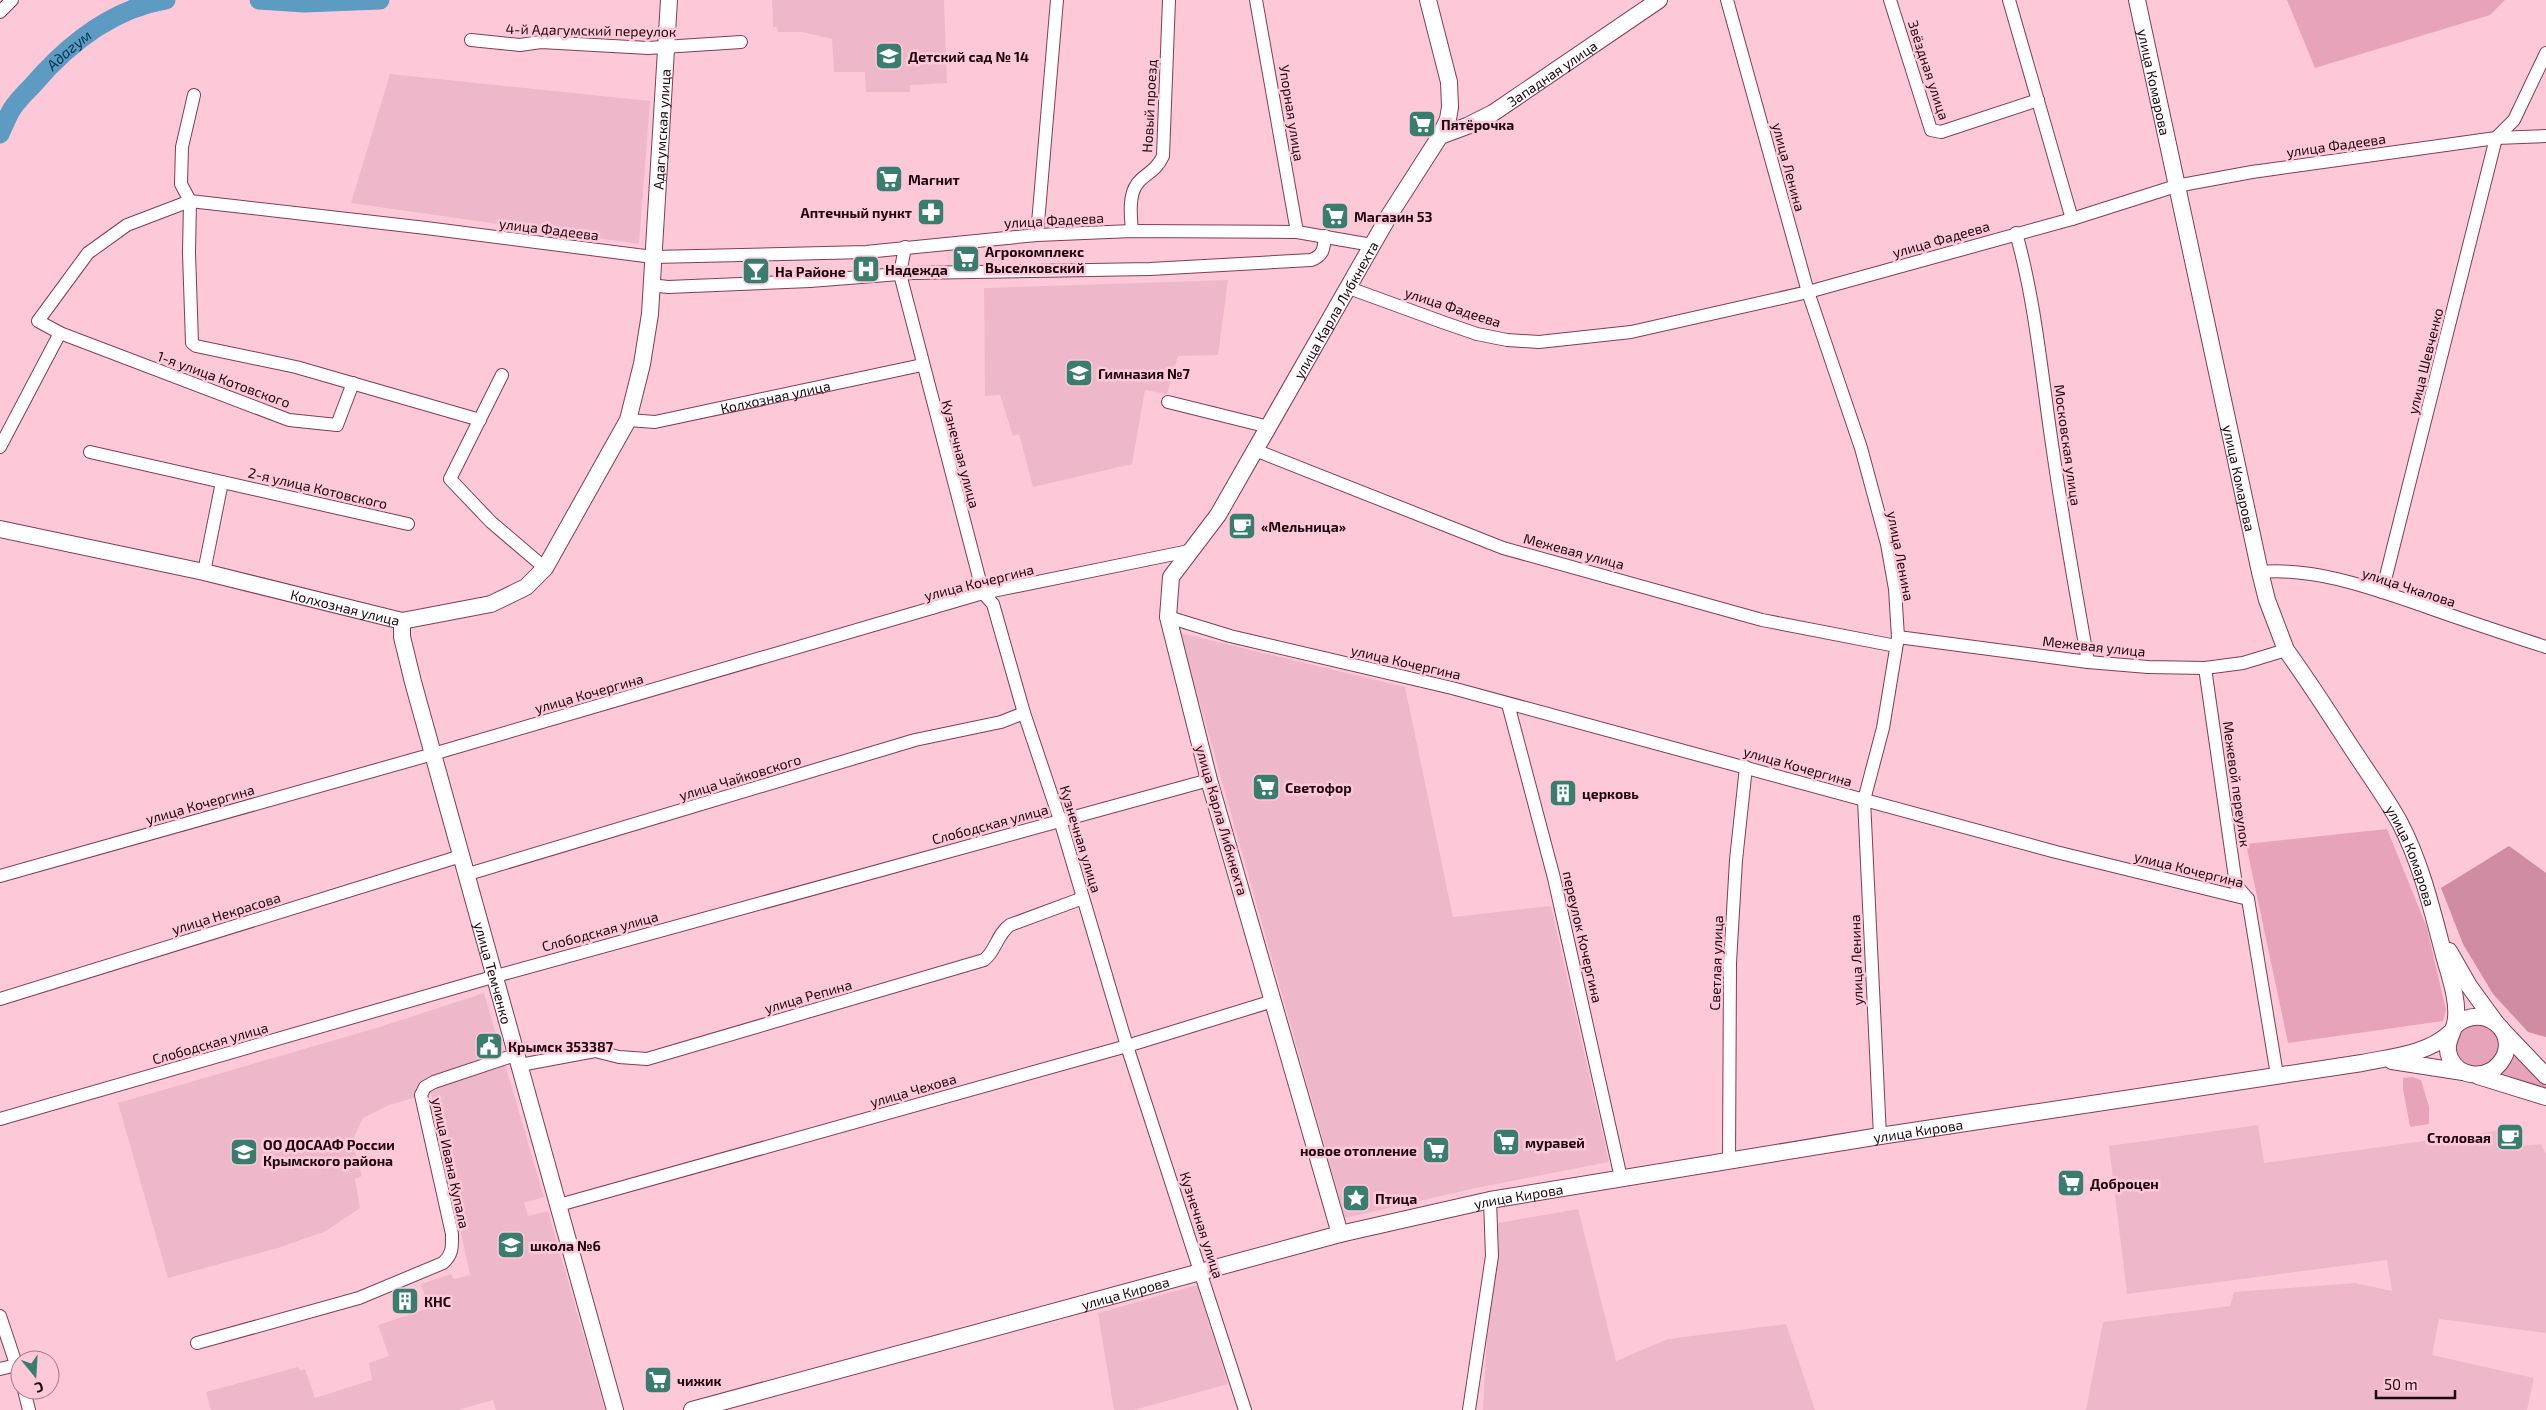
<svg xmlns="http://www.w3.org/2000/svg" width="2546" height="1410" viewBox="0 0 2546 1410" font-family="'Exo 2',sans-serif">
  <rect width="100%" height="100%" fill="#fdc9d9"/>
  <g fill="#efb8ca">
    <polygon points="772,0 944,0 947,83 910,85 910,92 866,92 865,72 834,72 832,39 802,32 778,32 777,27 773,27"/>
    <polygon points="390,74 650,101 639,244 351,203"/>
    <polygon points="1228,280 1218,355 1178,356 1167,394 1145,390 1132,464 1033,487 1019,434 1013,436 1000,395 985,396 984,288"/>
    <polygon points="1180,633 1405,687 1453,917 1551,906 1609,1162 1476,1188 1345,1218"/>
    <polygon points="484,993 544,1197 524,1203 528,1216 548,1211 605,1410 496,1410 493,1400 458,1410 211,1410 206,1392 298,1367 300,1371 305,1369 315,1398 372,1380 369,1363 389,1356 378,1325 429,1308 421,1284 451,1274 454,1279 470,1275 431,1093 389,1105 363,1118 352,1142 362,1176 355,1179 360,1208 326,1231 278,1248 168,1278 118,1103 383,1026"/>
    <polygon points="2258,1125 2264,1163 2518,1128 2521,1146 2541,1144 2546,1154 2546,1333 2439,1319 2432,1355 2534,1378 2527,1410 2086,1410 2103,1322 2230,1306 2234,1292 2355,1283 2392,1291 2387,1260 2127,1294 2109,1146"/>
    <polygon points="1578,1209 1616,1361 1668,1339 1786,1324 1815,1410 1483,1410 1489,1298 1497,1261 1498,1223"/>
    <polygon points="1197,1285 1228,1384 1134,1410 1114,1410 1098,1313"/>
  </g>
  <g fill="#e7a3b9">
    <polygon points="2287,0 2505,0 2490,15 2315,68"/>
    <polygon points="2387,829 2427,928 2446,1010 2443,1021 2288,1043 2246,844"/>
    <circle cx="2477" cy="1046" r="22"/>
    <polygon points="2511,1050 2546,1083 2546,1088 2496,1073"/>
    <polygon points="2413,1077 2421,1080 2429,1107 2429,1124 2410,1127 2403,1089 2403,1078"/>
  </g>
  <polygon fill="#d08ca3" points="2509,846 2546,873 2546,1037 2528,1032 2493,994 2463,944 2441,888"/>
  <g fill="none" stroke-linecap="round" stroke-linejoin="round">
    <g stroke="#5d9bc3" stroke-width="19">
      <polyline points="259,0 304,3 380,0"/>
      <path id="s1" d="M0,134C4,126 7,117 12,109C17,101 25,93 32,86C67,45 112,9 166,0"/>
    </g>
    <g stroke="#823b56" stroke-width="14">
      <g id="minor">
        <polyline points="1256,0 1297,232"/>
        <polyline points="1727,0 1808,292 1861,448 1887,544 1895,589 1898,637 1883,728 1864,800 1880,1136"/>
        <polyline points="1890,0 1931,130 1941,132 2038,100"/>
        <polyline points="2009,0 2072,219"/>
        <polyline points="0,12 12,0"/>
        <polyline points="471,40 520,45 541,42 648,48 741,42"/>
        <polyline points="194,95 182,147 181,184 190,201 189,253 192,343 196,346 296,367 480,420"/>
        <path d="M1132,231C1131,218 1128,196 1137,184C1145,173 1155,173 1163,156L1169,0"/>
        <path d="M2016,233C2036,304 2042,379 2053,451C2063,522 2076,592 2088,662"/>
        <polyline points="1037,235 1057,0"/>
        <polyline points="900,274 983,593 993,604 1024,713 1060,820 1127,1046 1245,1410"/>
        <polyline points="900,274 905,247"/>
        <path d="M650,285L668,287L810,281L912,273L1150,269L1311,260C1323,256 1324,249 1325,236"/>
        <polyline points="1349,288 1445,323 1477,334 1507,340 1539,342 1631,332 1808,292 2072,219 2176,186 2252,172 2496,138 2546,136"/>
        <polyline points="502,375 450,479 491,522 545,568"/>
        <polyline points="353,383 337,425 289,420 60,333 38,321 88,253 127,225 190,201 426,228 653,257 866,252 1037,235 1132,231 1297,232 1372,245"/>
        <polyline points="1168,402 1269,427"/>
        <path id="s2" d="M628,420L655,422L922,365"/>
        <polyline points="0,447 60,333"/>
        <polyline points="1255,450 1503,548 1762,620 1896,646"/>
        <polyline points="90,452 408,524"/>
        <polyline points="204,572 222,482"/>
        <path d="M2260,572C2316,567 2374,589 2427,607C2466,621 2506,634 2546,647"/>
        <polyline points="2382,592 2496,138 2514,120 2546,53"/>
        <polyline points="1168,617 1230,636 1452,688 2056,852 2248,899 2277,1075"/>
        <polyline points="1898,637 2088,662 2148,667 2205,668 2243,663 2286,650"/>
        <polyline points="2205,668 2236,885 2248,899"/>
        <polyline points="1508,704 1554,878 1621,1178"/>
        <polyline points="465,875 915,740 1001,722 1024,713"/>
        <polyline points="0,876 433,754 983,593 1189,551"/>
        <polyline points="0,999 461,856"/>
        <path d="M520,1065L595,1051L619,1057L647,1059L984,960C996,951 997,934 1010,925L1083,898"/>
        <polyline points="0,1119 496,976 1209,780"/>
        <polyline points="1729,1161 1730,963 1736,860 1746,767"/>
        <polyline points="559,1205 1127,1046 1273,1001"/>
        <polyline points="0,1316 20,1376"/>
        <path d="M197,1343L359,1298L443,1263C453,1254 452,1247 452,1234L421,1095L425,1087L434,1082L518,1054"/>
        <polyline points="0,1369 17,1365"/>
        <polyline points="24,1390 29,1410"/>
        <polyline points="1469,1410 1492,1256 1490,1200"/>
      </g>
    </g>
    <g stroke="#823b56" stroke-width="18">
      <g id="major">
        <path id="s3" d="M2137,0L2260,572L2267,600L2286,650C2310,683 2332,718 2355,753C2370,776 2387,799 2400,823C2422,865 2433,914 2445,959C2450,977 2458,1000 2456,1018C2455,1033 2443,1042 2450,1058C2459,1078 2486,1080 2500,1063C2523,1034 2483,1000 2455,1026"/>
        <path id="s4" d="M1440,136L1467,126L1493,113L1659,0"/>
        <path id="s5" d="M0,529L204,572L402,621L491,604L526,587L545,568L628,420L642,364L650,314L669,0"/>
        <path id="s6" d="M402,621V637L413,682L615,1410"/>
        <polyline points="2449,951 2469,986 2496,1023"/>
        <polyline points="2503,1031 2546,1076"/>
        <polyline points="2392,1061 2463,1072"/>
        <polyline points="2478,1076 2546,1097"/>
        <path id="s7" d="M1340,1234L1209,780L1168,617L1171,577L1218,515L1390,214L1440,136L1448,119L1450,107L1449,82L1428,0"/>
        <path id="s8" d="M692,1410L1340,1234L1490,1200L1880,1136L2362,1063C2391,1057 2428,1054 2450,1033"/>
      </g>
    </g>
    <use href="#minor" stroke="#fff" stroke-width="12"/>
    <use href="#major" stroke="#fff" stroke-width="16"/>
  </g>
  <defs>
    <g id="school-square" transform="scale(1.4375)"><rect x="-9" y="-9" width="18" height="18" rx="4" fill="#397d6f" stroke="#fdc9d9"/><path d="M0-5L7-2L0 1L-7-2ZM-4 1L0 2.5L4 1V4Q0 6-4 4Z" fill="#fff"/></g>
    <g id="supermarket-square" transform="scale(1.4375)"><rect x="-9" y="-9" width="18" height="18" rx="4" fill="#397d6f" stroke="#fdc9d9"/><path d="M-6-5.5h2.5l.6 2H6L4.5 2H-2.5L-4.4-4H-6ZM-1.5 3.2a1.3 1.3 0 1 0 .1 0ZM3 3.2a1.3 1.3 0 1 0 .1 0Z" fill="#fff"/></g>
    <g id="pharmacy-square" transform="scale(1.4375)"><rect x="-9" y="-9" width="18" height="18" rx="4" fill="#397d6f" stroke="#fdc9d9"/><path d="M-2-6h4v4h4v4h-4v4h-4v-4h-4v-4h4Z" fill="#fff"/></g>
    <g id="hospital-square" transform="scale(1.4375)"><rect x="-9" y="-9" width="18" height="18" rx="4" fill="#397d6f" stroke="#fdc9d9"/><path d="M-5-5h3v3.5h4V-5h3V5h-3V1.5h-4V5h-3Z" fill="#fff"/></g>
    <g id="bar-square" transform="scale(1.4375)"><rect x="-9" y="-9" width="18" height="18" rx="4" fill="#397d6f" stroke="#fdc9d9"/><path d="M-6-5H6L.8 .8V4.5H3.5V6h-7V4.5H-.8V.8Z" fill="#fff"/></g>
    <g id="cafe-square" transform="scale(1.4375)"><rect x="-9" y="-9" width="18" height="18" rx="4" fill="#397d6f" stroke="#fdc9d9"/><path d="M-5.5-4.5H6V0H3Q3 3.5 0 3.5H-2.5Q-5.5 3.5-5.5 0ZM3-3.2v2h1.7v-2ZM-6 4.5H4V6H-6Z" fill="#fff"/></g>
    <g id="building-square" transform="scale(1.4375)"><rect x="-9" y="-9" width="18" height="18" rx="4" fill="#397d6f" stroke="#fdc9d9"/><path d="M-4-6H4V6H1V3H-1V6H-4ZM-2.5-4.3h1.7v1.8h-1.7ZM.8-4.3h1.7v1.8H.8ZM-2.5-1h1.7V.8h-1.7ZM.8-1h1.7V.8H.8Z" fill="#fff"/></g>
    <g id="civic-square" transform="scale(1.4375)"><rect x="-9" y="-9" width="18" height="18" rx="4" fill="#397d6f" stroke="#fdc9d9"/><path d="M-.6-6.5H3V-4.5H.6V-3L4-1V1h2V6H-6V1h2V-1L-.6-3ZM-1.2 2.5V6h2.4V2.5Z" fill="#fff"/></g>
    <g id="university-square" transform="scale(1.4375)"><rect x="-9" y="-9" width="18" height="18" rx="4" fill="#397d6f" stroke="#fdc9d9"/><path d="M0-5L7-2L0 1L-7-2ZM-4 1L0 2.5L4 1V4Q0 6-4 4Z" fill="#fff"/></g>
    <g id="sight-square" transform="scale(1.4375)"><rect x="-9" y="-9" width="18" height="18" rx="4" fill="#397d6f" stroke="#fdc9d9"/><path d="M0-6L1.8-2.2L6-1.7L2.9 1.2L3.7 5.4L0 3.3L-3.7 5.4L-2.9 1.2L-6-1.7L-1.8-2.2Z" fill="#fff"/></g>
  </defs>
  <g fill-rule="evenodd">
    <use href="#school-square" x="889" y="56"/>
    <use href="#supermarket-square" x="1422" y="124"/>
    <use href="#supermarket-square" x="889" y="179"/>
    <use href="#pharmacy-square" x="931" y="212"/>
    <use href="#supermarket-square" x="1335" y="216"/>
    <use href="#supermarket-square" x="966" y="259"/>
    <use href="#hospital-square" x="866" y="269"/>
    <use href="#bar-square" x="756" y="271"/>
    <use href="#school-square" x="1079" y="373"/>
    <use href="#cafe-square" x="1242" y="526"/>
    <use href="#supermarket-square" x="1266" y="787"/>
    <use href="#building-square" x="1563" y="793"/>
    <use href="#civic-square" x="489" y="1046"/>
    <use href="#cafe-square" x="2510" y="1137"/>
    <use href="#supermarket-square" x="1506" y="1142"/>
    <use href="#supermarket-square" x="1436" y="1150"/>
    <use href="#university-square" x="244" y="1152"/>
    <use href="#supermarket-square" x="2071" y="1183"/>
    <use href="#sight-square" x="1356" y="1198"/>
    <use href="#school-square" x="511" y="1245"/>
    <use href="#building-square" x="405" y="1301"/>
    <use href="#supermarket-square" x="658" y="1380"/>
  </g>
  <g text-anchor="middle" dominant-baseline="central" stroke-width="5" stroke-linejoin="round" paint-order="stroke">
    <g font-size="14" fill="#1e040e" stroke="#fdc9d9">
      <text transform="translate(591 30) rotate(1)">4-й Адагумский переулок</text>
      <text transform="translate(1929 70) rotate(72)">Звёздная улица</text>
      <text stroke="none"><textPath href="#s4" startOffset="129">Западная улица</textPath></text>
      <text stroke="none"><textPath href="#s3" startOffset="84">улица Комарова</textPath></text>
      <text transform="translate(1149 106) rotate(-87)">Новый проезд</text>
      <text transform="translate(1292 113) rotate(81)">Упорная улица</text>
      <text stroke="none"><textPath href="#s5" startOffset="1032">Адагумская улица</textPath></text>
      <text transform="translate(2336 145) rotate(-8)">улица Фадеева</text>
      <text transform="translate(1789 167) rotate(75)">улица Ленина</text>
      <text transform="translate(1054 220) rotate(-3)">улица Фадеева</text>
      <text transform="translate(549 229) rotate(7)">улица Фадеева</text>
      <text transform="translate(1941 239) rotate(-16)">улица Фадеева</text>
      <text transform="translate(1453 307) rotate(18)">улица Фадеева</text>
      <text stroke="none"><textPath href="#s7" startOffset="995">улица Карла Либкнехта</textPath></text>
      <text transform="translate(2425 361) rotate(-76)">улица Шевченко</text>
      <text transform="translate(224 379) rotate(20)">1-я улица Котовского</text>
      <text stroke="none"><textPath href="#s2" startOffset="150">Колхозная улица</textPath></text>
      <text transform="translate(2068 445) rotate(82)">Московская улица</text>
      <text transform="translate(961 454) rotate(75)">Кузнечная улица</text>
      <text stroke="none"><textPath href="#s3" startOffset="489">улица Комарова</textPath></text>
      <text transform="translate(318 488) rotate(13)">2-я улица Котовского</text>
      <text transform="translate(1574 551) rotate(15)">Межевая улица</text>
      <text transform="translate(1901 556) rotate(79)">улица Ленина</text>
      <text transform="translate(979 582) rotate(-14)">улица Кочергина</text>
      <text transform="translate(2409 587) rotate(18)">улица Чкалова</text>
      <text stroke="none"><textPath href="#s5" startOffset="354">Колхозная улица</textPath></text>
      <text transform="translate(2094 646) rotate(6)">Межевая улица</text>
      <text transform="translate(1406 662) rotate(13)">улица Кочергина</text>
      <text transform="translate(589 693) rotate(-16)">улица Кочергина</text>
      <text transform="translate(1798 766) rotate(16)">улица Кочергина</text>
      <text transform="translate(740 777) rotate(-17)">улица Чайковского</text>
      <text transform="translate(2237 784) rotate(82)">Межевой переулок</text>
      <text transform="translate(200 804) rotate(-16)">улица Кочергина</text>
      <text transform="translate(1222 820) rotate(74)">улица Карла Либкнехта</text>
      <text transform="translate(990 824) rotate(-15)">Слободская улица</text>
      <text transform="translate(1081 839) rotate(73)">Кузнечная улица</text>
      <text stroke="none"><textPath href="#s3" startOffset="909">улица Комарова</textPath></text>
      <text transform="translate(2189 869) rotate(14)">улица Кочергина</text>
      <text transform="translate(226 913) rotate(-17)">улица Некрасова</text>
      <text transform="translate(600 931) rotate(-15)">Слободская улица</text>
      <text transform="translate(1583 937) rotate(77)">переулок Кочергина</text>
      <text transform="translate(1856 960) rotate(-92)">улица Ленина</text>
      <text transform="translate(1716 963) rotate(-88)">Светлая улица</text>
      <text stroke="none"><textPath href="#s6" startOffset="364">улица Темченко</textPath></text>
      <text transform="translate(808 996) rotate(-16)">улица Репина</text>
      <text transform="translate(210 1043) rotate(-16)">Слободская улица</text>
      <text transform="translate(913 1090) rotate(-16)">улица Чехова</text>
      <text stroke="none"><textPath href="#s8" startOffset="1259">улица Кирова</textPath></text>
      <text transform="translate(451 1163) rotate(78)">улица Ивана Купала</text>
      <text stroke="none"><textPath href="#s8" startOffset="854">улица Кирова</textPath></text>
      <text transform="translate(1202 1225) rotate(72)">Кузнечная улица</text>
      <text stroke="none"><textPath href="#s8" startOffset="449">улица Кирова</textPath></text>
    </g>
    <g font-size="14" font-weight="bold" fill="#1e040e" stroke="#fdc9d9" text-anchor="start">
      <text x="908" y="56">Детский сад № 14</text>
      <text x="1441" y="124">Пятёрочка</text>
      <text x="908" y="179">Магнит</text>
      <text x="912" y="212" text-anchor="end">Аптечный пункт</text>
      <text x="1354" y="216">Магазин 53</text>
      <text x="985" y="251">Агрокомплекс<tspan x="985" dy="16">Выселковский</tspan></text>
      <text x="885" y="269">Надежда</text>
      <text x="775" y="271">На Районе</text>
      <text x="1098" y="373">Гимназия №7</text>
      <text x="1261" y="526">«Мельница»</text>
      <text x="1285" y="787">Светофор</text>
      <text x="1582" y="793">церковь</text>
      <text x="508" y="1046">Крымск 353387</text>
      <text x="2491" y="1137" text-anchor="end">Столовая</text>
      <text x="1525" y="1142">муравей</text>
      <text x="263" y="1144">ОО ДОСААФ России<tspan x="263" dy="16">Крымского района</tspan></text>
      <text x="1417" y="1150" text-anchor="end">новое отопление</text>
      <text x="2090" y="1183">Доброцен</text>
      <text x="1375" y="1198">Птица</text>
      <text x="530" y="1245">школа №6</text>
      <text x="424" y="1301">КНС</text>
      <text x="677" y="1380">чижик</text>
    </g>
    <g font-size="15" font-style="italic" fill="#003550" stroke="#fdc9d9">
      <text stroke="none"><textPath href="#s1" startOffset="110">Адагум</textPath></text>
    </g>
  </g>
  <g transform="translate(35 1375) rotate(162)"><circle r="24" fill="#fdc9d9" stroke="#a47a88"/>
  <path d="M0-4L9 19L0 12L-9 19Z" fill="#397d6f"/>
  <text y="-8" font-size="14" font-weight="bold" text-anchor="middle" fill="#1e040e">С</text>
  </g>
  <path d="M2376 1390v8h79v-8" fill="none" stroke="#1e040e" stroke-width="2.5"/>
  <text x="2384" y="1390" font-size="15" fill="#1e040e" stroke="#fdc9d9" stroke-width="4" paint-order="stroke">50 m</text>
</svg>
